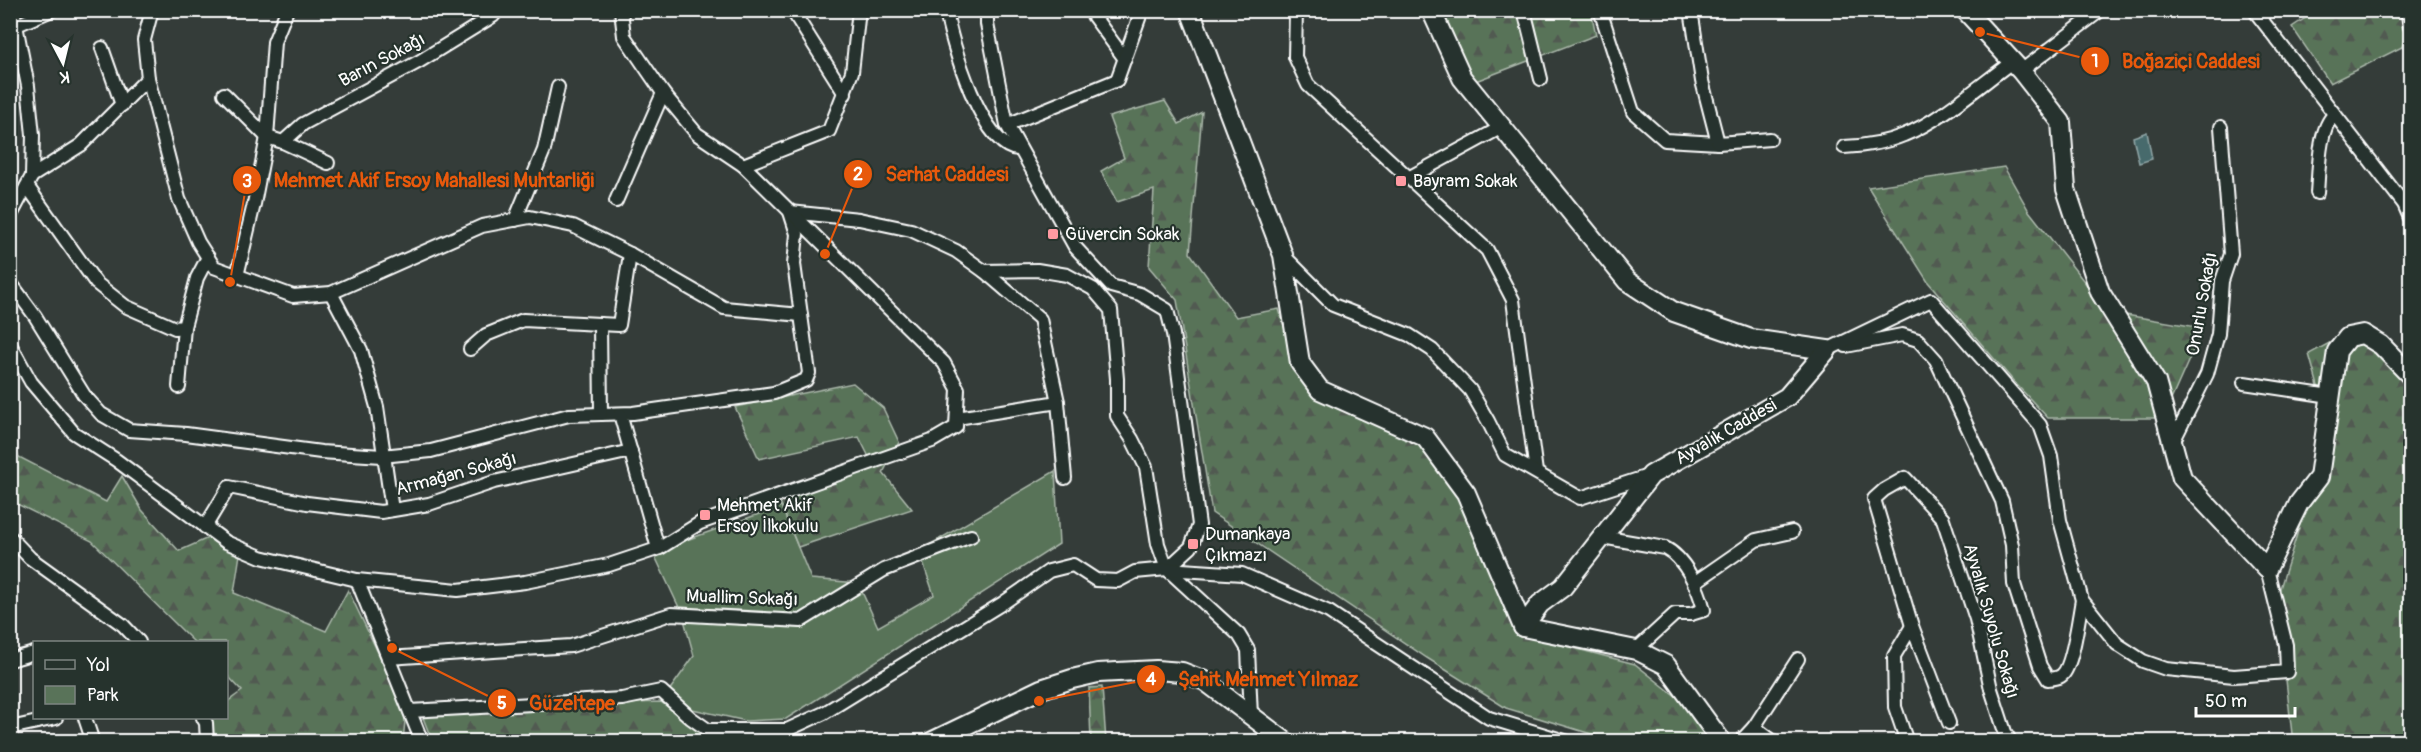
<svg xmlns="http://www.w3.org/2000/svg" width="2421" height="752" viewBox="0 0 2421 752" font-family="Pangolin,sans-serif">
  <defs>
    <pattern id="forest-firs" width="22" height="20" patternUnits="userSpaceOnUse" patternTransform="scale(1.5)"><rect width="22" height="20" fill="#597359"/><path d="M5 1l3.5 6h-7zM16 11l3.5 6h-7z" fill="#515a51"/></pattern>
  </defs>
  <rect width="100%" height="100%" fill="#343c39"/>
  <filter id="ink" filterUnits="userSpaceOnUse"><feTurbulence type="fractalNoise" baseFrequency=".0167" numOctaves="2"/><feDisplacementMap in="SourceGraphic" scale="12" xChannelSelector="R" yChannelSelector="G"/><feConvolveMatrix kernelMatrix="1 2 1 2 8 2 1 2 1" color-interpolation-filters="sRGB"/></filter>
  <g filter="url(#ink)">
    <polygon fill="#597359" stroke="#acb9ac" stroke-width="1.5" points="1055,471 1059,544 786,719 746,721 661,702 694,656 683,616 653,552 781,506 811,579 858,583 878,627 934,595 919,551"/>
    <g fill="url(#forest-firs)" stroke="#acb9ac" stroke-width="1.5">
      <polygon points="1449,10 1591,11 1596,35 1473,82 1443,13"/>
      <polygon points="2316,11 2410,11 2410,19 2402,47 2330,83 2292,27"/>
      <polygon points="1165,101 1179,124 1202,112 1190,253 1236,317 1279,309 1296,367 1310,392 1419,444 1460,496 1520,634 1635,664 1682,701 1709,741 1614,741 1506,708 1427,658 1212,513 1177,300 1149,267 1154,190 1117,202 1101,171 1124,158 1109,117"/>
      <polygon points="2004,167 2029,211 2108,312 2203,328 2163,418 2048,418 2016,384 1928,282 1868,187"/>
      <polygon points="2357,328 2410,374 2410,741 2301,741 2292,734 2277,598 2330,429 2309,354"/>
      <polygon points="853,383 883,408 899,442 883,473 912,509 798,547 776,492 869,457 859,437 759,459 735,407"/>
      <polygon points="10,440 19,457 106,502 122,476 142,510 179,551 208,538 240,554 234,593 326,631 348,590 406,711 403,741 205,741 208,718 226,718 227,702 242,691 227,675 226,642 194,642 92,541 11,501"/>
      <polygon points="1102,687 1106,741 1091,741 1089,688"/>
      <polygon points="661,702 706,735 783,739 784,741 432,741 420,710"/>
    </g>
    <polygon fill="#476b6c" stroke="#91a6a7" stroke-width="1.5" points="2147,132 2152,159 2139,163 2133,137"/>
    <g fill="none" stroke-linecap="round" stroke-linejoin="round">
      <g stroke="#fff" stroke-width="16">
        <g id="street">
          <polyline points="792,10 845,94"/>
          <path d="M946,10C950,40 984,153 1020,149"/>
          <polyline points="987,10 987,24 1007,125 1075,247 1111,286 1140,294 1167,310 1173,334 1199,525 1191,547 1167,569"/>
          <polyline points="1089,10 1125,59"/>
          <polyline points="1296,10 1295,57 1308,85 1487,250 1513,300 1536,472"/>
          <polyline points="1524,10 1541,79"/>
          <polyline points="1600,10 1633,112 1665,140 1718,143 1770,139"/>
          <polyline points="1691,10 1702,81 1718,143"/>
          <polyline points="2254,10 2404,204 2410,218"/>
          <polyline points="2407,10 2410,27"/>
          <polyline points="10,28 52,10"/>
          <polyline points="102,48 122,105"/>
          <polyline points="2021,71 2101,10"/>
          <polyline points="148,78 179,199 198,242 214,267 293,296 331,293 482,226 530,217 573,226 630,254 724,308 801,315"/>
          <polyline points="224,94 267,137 283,142 303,124 420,61 493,16 498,10"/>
          <polyline points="1007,125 1117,80 1142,10"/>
          <polyline points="283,142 328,163"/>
          <path d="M1844,147C1864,146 1885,143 1904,135C1940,121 1980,85 2012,62"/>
          <polyline points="743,165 829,131 852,72 859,10"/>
          <polyline points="32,176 81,145 148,78 144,40 152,10"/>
          <polyline points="1410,177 1502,127"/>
          <polyline points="27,186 96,283 125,306 175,328 184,327 197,278 208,257"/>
          <path d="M2317,193C2319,172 2318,129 2334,115"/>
          <polyline points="616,201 663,93"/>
          <polyline points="10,217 32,176 33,135 28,86 13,10"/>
          <polyline points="515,220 544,150 558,87"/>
          <polyline points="1284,256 1333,305 1409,335 1432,350 1470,390 1488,421 1505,455 1580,498 1651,475"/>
          <polyline points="984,271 1040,319 1058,402 1065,478"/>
          <polyline points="237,276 254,204 267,137 274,42 287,10"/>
          <polyline points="10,282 35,316 84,395 101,414 129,430 186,434 321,452 382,456 431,451 569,415 633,413 774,393 806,380 809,373 794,264 797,234 790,212 859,219 911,230 956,251 984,271 1037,270 1067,275 1093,289 1111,310 1117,379 1117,416 1132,439 1146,467 1158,544 1167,569 1239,635 1248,650 1251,716"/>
          <polyline points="331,293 361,350 377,407 392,510"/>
          <polyline points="600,324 601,414"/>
          <polyline points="10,344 31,382 74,433 116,460 226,542 261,557 357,580 458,590 525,582 609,565 660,548 700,523 932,441 956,427 958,389 944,363 743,165 697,134 663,93 624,36 621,10"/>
          <path d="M1846,346L1902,335L1918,340L1936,360L2002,501L2012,545L2014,584L2040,666L2048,679C2053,678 2058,679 2062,675C2073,666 2079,615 2082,600"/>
          <polyline points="470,349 486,335 523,320 619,325 630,254"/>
          <polyline points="1827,350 1931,300 2040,425 2051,456 2060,520 2082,600 2117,644 2143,661 2166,669 2234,676 2287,672 2286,645 2267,569"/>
          <polyline points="2244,383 2330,396"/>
          <polyline points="179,387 184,327"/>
          <polyline points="620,414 658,548"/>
          <polyline points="957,418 1058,402"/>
          <polyline points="2173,442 2207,374 2218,334 2222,281 2231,254 2221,127"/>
          <polyline points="205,527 229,487 307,503 381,512 429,504 494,482 631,451"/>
          <polyline points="10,537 30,558 123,625 139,642"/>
          <path d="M1602,537L1665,548C1685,558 1699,589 1704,610L1691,614H1675L1636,650"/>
          <polyline points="357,580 422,742"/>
          <polyline points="1694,583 1756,540 1792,532"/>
          <polyline points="388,658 571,646 671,614 801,621 884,570 971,536"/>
          <polyline points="10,660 34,653"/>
          <polyline points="410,711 622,699 661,691 691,718 708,730 787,730 824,713 1003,603 1049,571 1073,565 1096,580 1118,581 1135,572 1167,569 1242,574 1329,612 1489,718 1568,742"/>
          <polyline points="85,718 93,742"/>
          <polyline points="203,718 206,723 207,742"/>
          <polyline points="1949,723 1912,626 1874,499 1884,490 1905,478 1943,519 1976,619 1991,689 2005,732 2011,742"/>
          <polyline points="1754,727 1798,659"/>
          <polyline points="10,728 56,718"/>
          <polyline points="1740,742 1754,727 1774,742"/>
          <polyline points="1907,742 1895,707 1894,656 1912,626"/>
        </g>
      </g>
      <g stroke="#fff" stroke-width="22">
        <g id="secondary">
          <polyline points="1190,10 1283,255 1300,363 1320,390 1425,437 1466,493 1523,627 1636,650 1666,665 1722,742"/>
          <polyline points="1431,10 1462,78 1627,281 1674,312 1751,339 1827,350"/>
          <polyline points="1965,10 2021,71 2061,122 2066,189 2100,292 2156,382 2182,478 2267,569 2299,503 2319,477 2337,351 2348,337 2363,334 2381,345 2410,375"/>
          <polyline points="1523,627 1540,604 1563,587 1651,475 1787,397 1827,350"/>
          <polyline points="931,742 1041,689 1072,679 1098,673 1156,670 1182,672 1205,681 1286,742"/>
        </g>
      </g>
      <use href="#street" stroke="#26332d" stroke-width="12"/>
      <use href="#secondary" stroke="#26332d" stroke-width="18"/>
    </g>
  </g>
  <g fill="#ff9aa2" stroke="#26332d" stroke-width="2">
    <rect x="1395" y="175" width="12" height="12" rx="3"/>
    <rect x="1047" y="228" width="12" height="12" rx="3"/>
    <rect x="699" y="509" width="12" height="12" rx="3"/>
    <rect x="1187" y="538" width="12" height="12" rx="3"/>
  </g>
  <g text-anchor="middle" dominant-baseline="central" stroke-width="4.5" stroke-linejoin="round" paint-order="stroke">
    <g font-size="18" fill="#fff" stroke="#26332d">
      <text transform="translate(382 60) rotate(-28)">Barın Sokağı</text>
      <text transform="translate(2202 304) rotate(-80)">Onurlu Sokağı</text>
      <text transform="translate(1726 432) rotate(-30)">Ayvalık Caddesi</text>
      <text transform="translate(456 474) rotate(-15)">Armağan Sokağı</text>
      <text transform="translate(742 598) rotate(2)">Muallim Sokağı</text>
      <text transform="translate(1991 621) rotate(74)">Ayvalık Suyolu Sokağı</text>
    </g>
    <g font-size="18" fill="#fff" stroke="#26332d" text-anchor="start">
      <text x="1413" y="181">Bayram Sokak</text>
      <text x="1065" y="234">Güvercin Sokak</text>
      <text x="717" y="505">Mehmet Akif<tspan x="717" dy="21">Ersoy İlkokulu</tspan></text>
      <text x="1205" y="534">Dumankaya<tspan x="1205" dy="21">Çıkmazı</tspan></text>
    </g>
  </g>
  <path fill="none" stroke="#e8590c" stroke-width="2" d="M1980 32L2095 61M825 254L858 174M230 282L247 180M1039 701L1151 679M392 648L502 703"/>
  <g fill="#e8590c" stroke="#26332d" stroke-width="2">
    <circle cx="1980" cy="32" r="6"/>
    <circle cx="825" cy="254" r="6"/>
    <circle cx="230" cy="282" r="6"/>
    <circle cx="1039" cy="701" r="6"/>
    <circle cx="392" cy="648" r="6"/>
    <circle cx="2095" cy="61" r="15"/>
    <circle cx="858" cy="174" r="15"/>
    <circle cx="247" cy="180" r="15"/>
    <circle cx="1151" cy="679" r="15"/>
    <circle cx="502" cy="703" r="15"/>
  </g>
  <g font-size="18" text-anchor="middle" font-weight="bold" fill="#fff">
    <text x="2095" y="67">1</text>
    <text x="858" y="180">2</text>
    <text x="247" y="187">3</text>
    <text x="1151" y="685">4</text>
    <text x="502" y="709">5</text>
  </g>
  <g font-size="20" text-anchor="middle" font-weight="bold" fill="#e8590c" stroke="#26332d" stroke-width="4.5" stroke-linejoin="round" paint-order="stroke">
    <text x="2191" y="68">Boğaziçi Caddesi</text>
    <text x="947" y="181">Serhat Caddesi</text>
    <text x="434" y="187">Mehmet Akif Ersoy Mahallesi Muhtarliği</text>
    <text x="1268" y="686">Şehit Mehmet Yılmaz</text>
    <text x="572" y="710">Güzeltepe</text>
  </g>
  <rect width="2421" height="752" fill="none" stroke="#26332d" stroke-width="36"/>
  <rect x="18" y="18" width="2385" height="716" fill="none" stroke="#fff" stroke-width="2" filter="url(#ink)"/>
  <rect x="33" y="641" width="195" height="78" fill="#26332d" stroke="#7d8581" stroke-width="1.5"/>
  <rect x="45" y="660" width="30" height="9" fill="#26332d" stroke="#7d8581" stroke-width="1.5"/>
  <text x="87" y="671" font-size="18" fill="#ffffff">Yol</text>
  <rect x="45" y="686" width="30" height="18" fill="#597359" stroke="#7d8581" stroke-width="1.5"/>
  <text x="87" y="701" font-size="18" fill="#ffffff">Park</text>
  <g transform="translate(63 63) rotate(173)" stroke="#26332d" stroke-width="4.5" paint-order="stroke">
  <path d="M0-4.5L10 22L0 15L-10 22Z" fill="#ffffff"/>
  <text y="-9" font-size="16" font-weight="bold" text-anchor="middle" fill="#ffffff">K</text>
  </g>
  <path d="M2196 707v9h99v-9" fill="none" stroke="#ffffff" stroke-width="3"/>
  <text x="2205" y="707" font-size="18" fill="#ffffff" stroke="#26332d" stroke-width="4.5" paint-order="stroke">50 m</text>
</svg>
